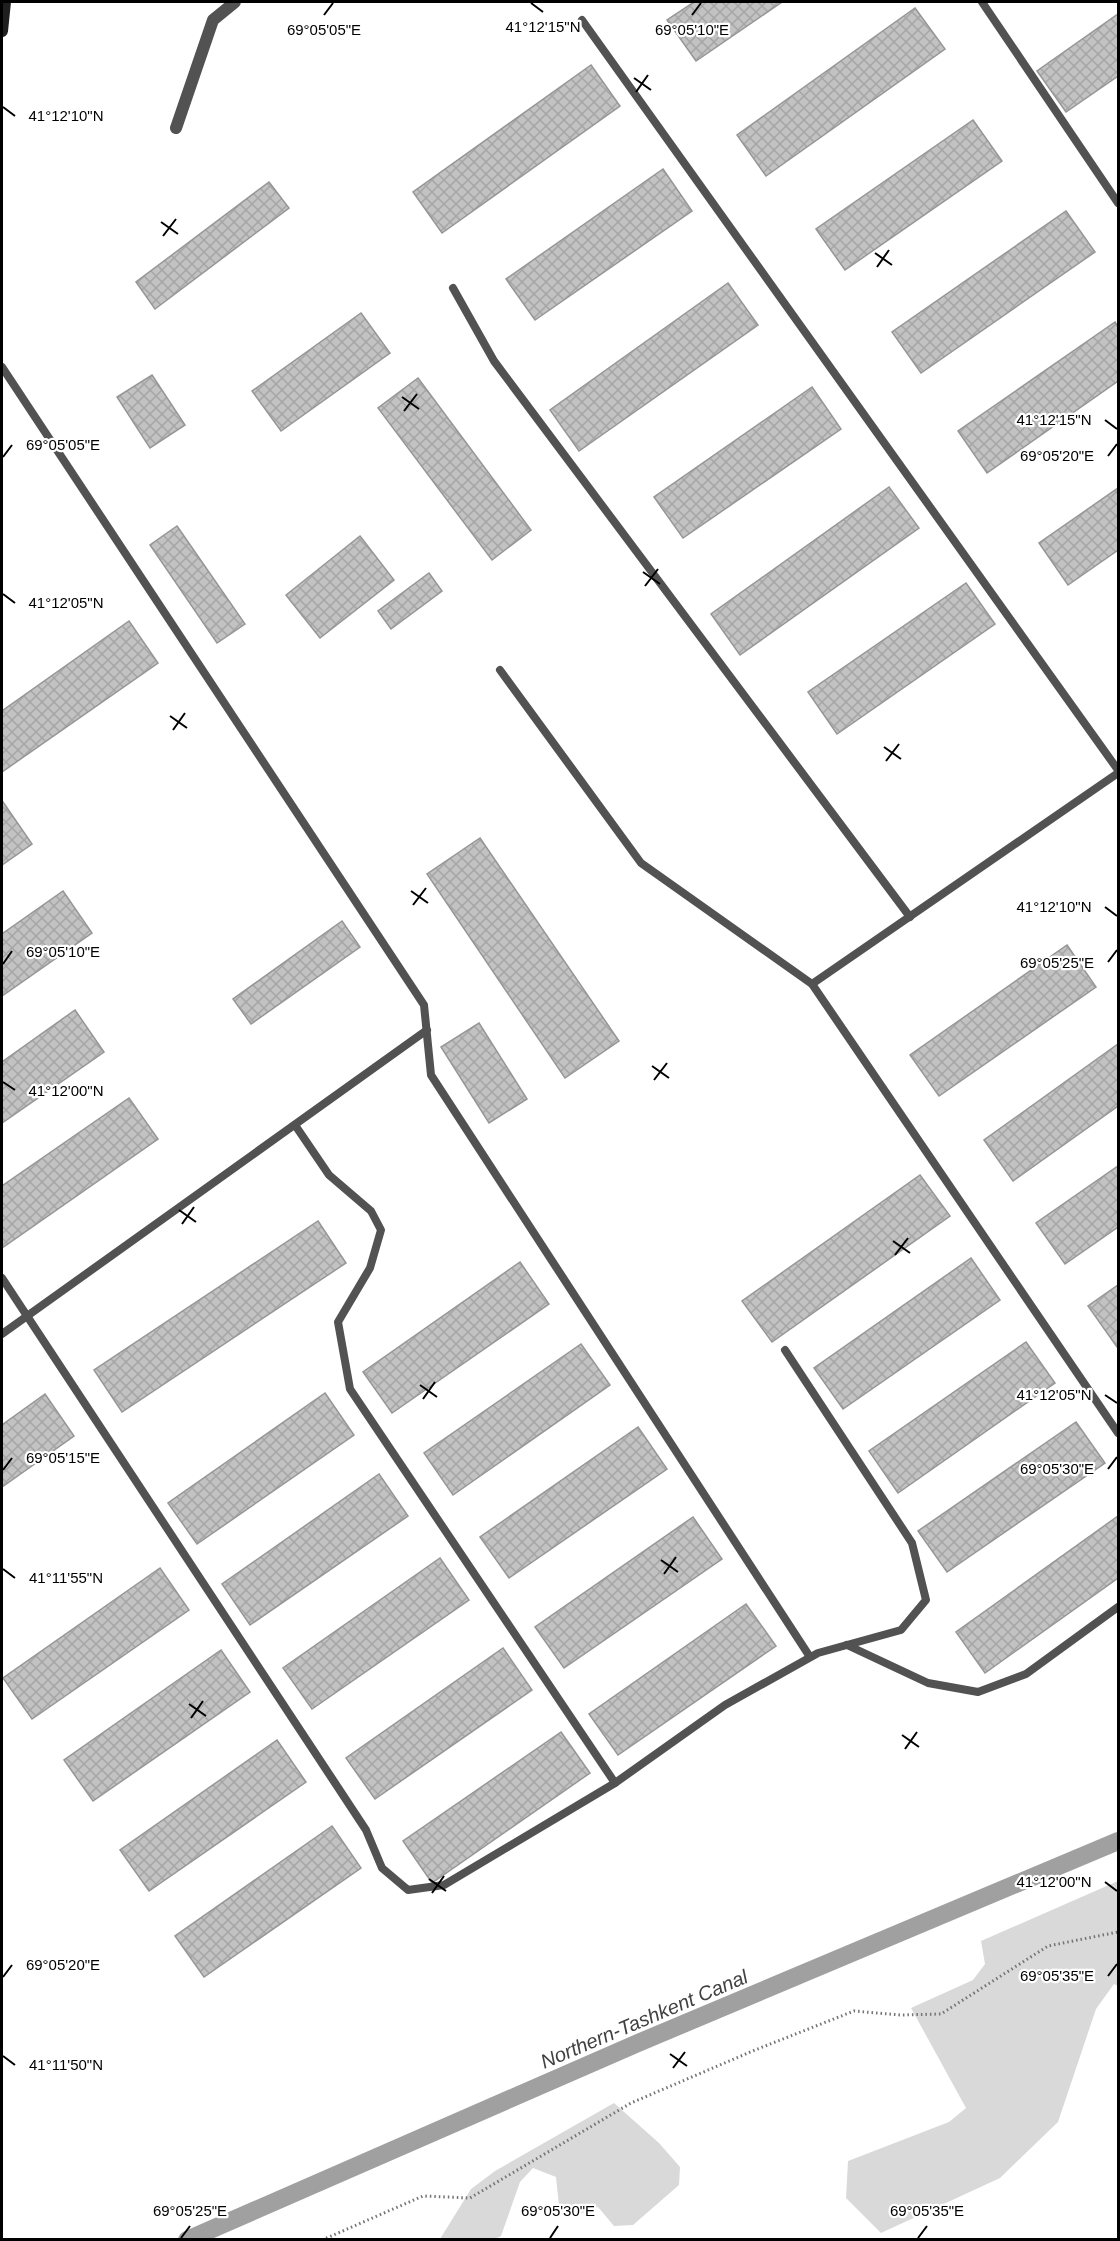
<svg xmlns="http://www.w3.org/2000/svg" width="1120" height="2241" viewBox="0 0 1120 2241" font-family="Arial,sans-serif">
  <defs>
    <pattern id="building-cross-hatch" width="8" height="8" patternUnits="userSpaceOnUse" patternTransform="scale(1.5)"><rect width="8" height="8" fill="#c2c2c2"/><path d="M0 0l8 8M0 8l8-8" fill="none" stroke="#a5a5a5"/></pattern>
  </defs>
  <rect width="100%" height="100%" fill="#fff"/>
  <g fill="#d9d9d9">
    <polygon points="1118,1881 1118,1986 1114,1984 1096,2009 1058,2122 1000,2178 881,2233 846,2198 848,2161 949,2122 966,2108 911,2008 973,1980 985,1964 981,1941"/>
    <polygon points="614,2103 659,2143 680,2167 679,2185 633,2225 614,2226 598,2207 574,2216 559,2206 556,2177 533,2168 520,2182 501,2236 495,2239 440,2239 471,2189 495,2171"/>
  </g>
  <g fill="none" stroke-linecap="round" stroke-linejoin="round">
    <polyline stroke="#a0a0a0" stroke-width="18" points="187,2240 638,2043 1118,1841"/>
  </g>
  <g fill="url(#building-cross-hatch)" stroke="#969696" stroke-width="1.5">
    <polygon points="694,2 782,2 696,61 667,20"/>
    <polygon points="915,8 945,49 766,176 737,135"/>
    <polygon points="1118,14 1118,76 1066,112 1037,71"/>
    <polygon points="591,65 620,106 442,233 413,192"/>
    <polygon points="973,120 1002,161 845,270 816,229"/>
    <polygon points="663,169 692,211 535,320 506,279"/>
    <polygon points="269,182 289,208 155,309 136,282"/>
    <polygon points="1066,211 1095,252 921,373 892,332"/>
    <polygon points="728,283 758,325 579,451 550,410"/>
    <polygon points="361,313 390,353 281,431 252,391"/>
    <polygon points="1115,322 1118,327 1118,381 987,473 958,431"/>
    <polygon points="152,375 185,425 150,448 117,397"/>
    <polygon points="418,378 531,530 492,560 378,408"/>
    <polygon points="812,387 841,429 683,538 654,497"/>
    <polygon points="889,487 919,528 740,655 711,614"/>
    <polygon points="1118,488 1118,550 1068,585 1039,543"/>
    <polygon points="177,526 245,624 217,643 150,545"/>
    <polygon points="360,536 394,580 320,638 286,595"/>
    <polygon points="429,573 442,591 391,629 378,611"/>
    <polygon points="966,583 995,624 837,734 808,692"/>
    <polygon points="129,621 158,663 2,772 2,711"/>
    <polygon points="3,802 32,844 2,865 2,804"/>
    <polygon points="480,838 619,1041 565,1078 427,874"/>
    <polygon points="63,891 92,933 2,996 2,934"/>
    <polygon points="342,921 360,947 251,1024 233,999"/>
    <polygon points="1067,945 1096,987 939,1096 910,1055"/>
    <polygon points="75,1010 104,1052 2,1123 2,1062"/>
    <polygon points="479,1023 527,1099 489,1123 441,1047"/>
    <polygon points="1118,1044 1118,1106 1013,1181 984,1140"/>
    <polygon points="129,1098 158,1139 2,1248 2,1186"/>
    <polygon points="1118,1166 1118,1227 1065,1264 1036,1223"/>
    <polygon points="920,1175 950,1216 772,1342 742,1301"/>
    <polygon points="318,1221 346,1263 122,1412 94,1370"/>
    <polygon points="971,1258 1000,1300 843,1409 814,1368"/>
    <polygon points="520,1262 549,1304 392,1413 363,1372"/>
    <polygon points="1118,1285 1118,1347 1117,1347 1088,1306"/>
    <polygon points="1026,1342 1055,1383 898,1493 869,1451"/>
    <polygon points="581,1344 610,1385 453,1495 424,1453"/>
    <polygon points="325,1393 354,1435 197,1544 168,1503"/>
    <polygon points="45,1394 74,1436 2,1487 2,1425"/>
    <polygon points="1076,1422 1105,1463 947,1572 918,1531"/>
    <polygon points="638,1427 667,1469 509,1578 480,1537"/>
    <polygon points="379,1474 408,1516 250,1625 222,1584"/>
    <polygon points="1118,1516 1118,1578 985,1673 956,1632"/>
    <polygon points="693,1517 722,1559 564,1668 535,1627"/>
    <polygon points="440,1558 469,1600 312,1709 283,1668"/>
    <polygon points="160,1568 189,1610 32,1719 3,1678"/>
    <polygon points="746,1604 776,1646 618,1755 589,1714"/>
    <polygon points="503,1648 532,1690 375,1799 346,1758"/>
    <polygon points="221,1650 250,1692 93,1801 64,1760"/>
    <polygon points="561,1732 590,1773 432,1883 403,1841"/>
    <polygon points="277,1740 306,1782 149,1891 120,1850"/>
    <polygon points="332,1826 361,1868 204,1977 175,1936"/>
  </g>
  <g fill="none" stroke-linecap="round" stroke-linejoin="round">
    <polyline stroke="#747474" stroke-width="3" stroke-dasharray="1.5 3" stroke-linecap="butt" points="322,2240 423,2196 470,2198 631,2103 755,2050 854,2011 900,2015 941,2014 1048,1946 1118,1932"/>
    <g stroke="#525252" stroke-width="8">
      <polyline points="982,2 1118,203"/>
      <polyline points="582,20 1118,770"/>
      <polyline points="453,288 494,361 910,917"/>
      <polyline points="2,367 424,1005 431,1075 810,1657"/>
      <polyline points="500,670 641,863 812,984 1118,1433"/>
      <polyline points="812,984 1118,773"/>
      <polyline points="295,1125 329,1175 371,1211 381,1230 370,1268 338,1322 350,1389 615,1783"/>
      <polyline points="2,1278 366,1830 382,1868 408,1890 444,1885 615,1783 725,1705 818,1653 901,1630 926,1600 912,1543 785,1350"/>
      <polyline points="2,1334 427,1030"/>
      <polyline points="847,1645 928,1683 978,1692 1026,1674 1118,1607"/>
    </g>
    <polyline stroke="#525252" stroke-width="12" points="176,128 213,20 235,2"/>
    <polyline stroke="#1f1f1f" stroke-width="12" points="2,31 5,2"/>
  </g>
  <path fill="none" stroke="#000" stroke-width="2" d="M531,3L543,12M324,15L333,3M692,15L701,3M634,78L651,90M636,92L648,75M3,107L15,116M161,222L178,234M163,236L176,219M875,253L892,265M877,267L889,250M402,397L419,409M404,411L417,394M1105,420L1117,429M1108,456L1117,444M3,457L12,445M643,572L660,584M645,586L658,569M3,594L15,603M170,716L187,728M173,730L185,713M884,747L901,759M886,761L899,744M411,891L428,903M413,905L426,888M1105,907L1117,916M1108,962L1117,950M3,964L12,951M652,1066L669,1078M654,1080L667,1063M3,1082L15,1090M179,1210L196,1222M182,1224L194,1207M893,1241L910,1253M895,1255L908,1238M420,1385L437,1397M1105,1395L1117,1403M423,1399L435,1382M1108,1469L1117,1457M3,1470L12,1458M661,1560L678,1572M3,1569L15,1578M664,1574L676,1557M189,1704L206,1716M191,1718L203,1701M902,1735L919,1747M905,1749L917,1732M429,1879L446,1891M1105,1882L1117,1891M432,1893L444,1876M1108,1976L1117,1964M3,1977L12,1965M670,2054L687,2066M3,2056L15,2065M673,2068L685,2052M181,2238L190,2226M550,2238L558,2226M918,2238L927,2226"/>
  <g text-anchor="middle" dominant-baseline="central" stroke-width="4.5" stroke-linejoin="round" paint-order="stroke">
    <g font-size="20" font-style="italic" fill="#414141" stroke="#fff">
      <text transform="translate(644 2019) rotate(-23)">Northern-Tashkent Canal</text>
    </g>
  </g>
  <g font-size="15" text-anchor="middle" fill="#000" stroke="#fff" stroke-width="4.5" stroke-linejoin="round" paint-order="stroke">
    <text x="543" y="32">41°12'15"N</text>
    <text x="324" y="35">69°05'05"E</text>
    <text x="692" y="35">69°05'10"E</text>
    <text x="66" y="121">41°12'10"N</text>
    <text x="1054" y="425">41°12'15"N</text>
    <text x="63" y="450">69°05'05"E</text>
    <text x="1057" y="461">69°05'20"E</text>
    <text x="66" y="608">41°12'05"N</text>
    <text x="1054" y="912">41°12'10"N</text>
    <text x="63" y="957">69°05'10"E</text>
    <text x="1057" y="968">69°05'25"E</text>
    <text x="66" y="1096">41°12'00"N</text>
    <text x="1054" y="1400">41°12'05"N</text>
    <text x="63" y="1463">69°05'15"E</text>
    <text x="1057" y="1474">69°05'30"E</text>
    <text x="66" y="1583">41°11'55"N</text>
    <text x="1054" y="1887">41°12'00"N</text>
    <text x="63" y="1970">69°05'20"E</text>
    <text x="1057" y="1981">69°05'35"E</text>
    <text x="66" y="2070">41°11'50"N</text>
    <text x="190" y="2216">69°05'25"E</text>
    <text x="558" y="2216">69°05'30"E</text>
    <text x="927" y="2216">69°05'35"E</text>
  </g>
  <rect width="1120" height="2241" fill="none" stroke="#000000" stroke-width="6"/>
</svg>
